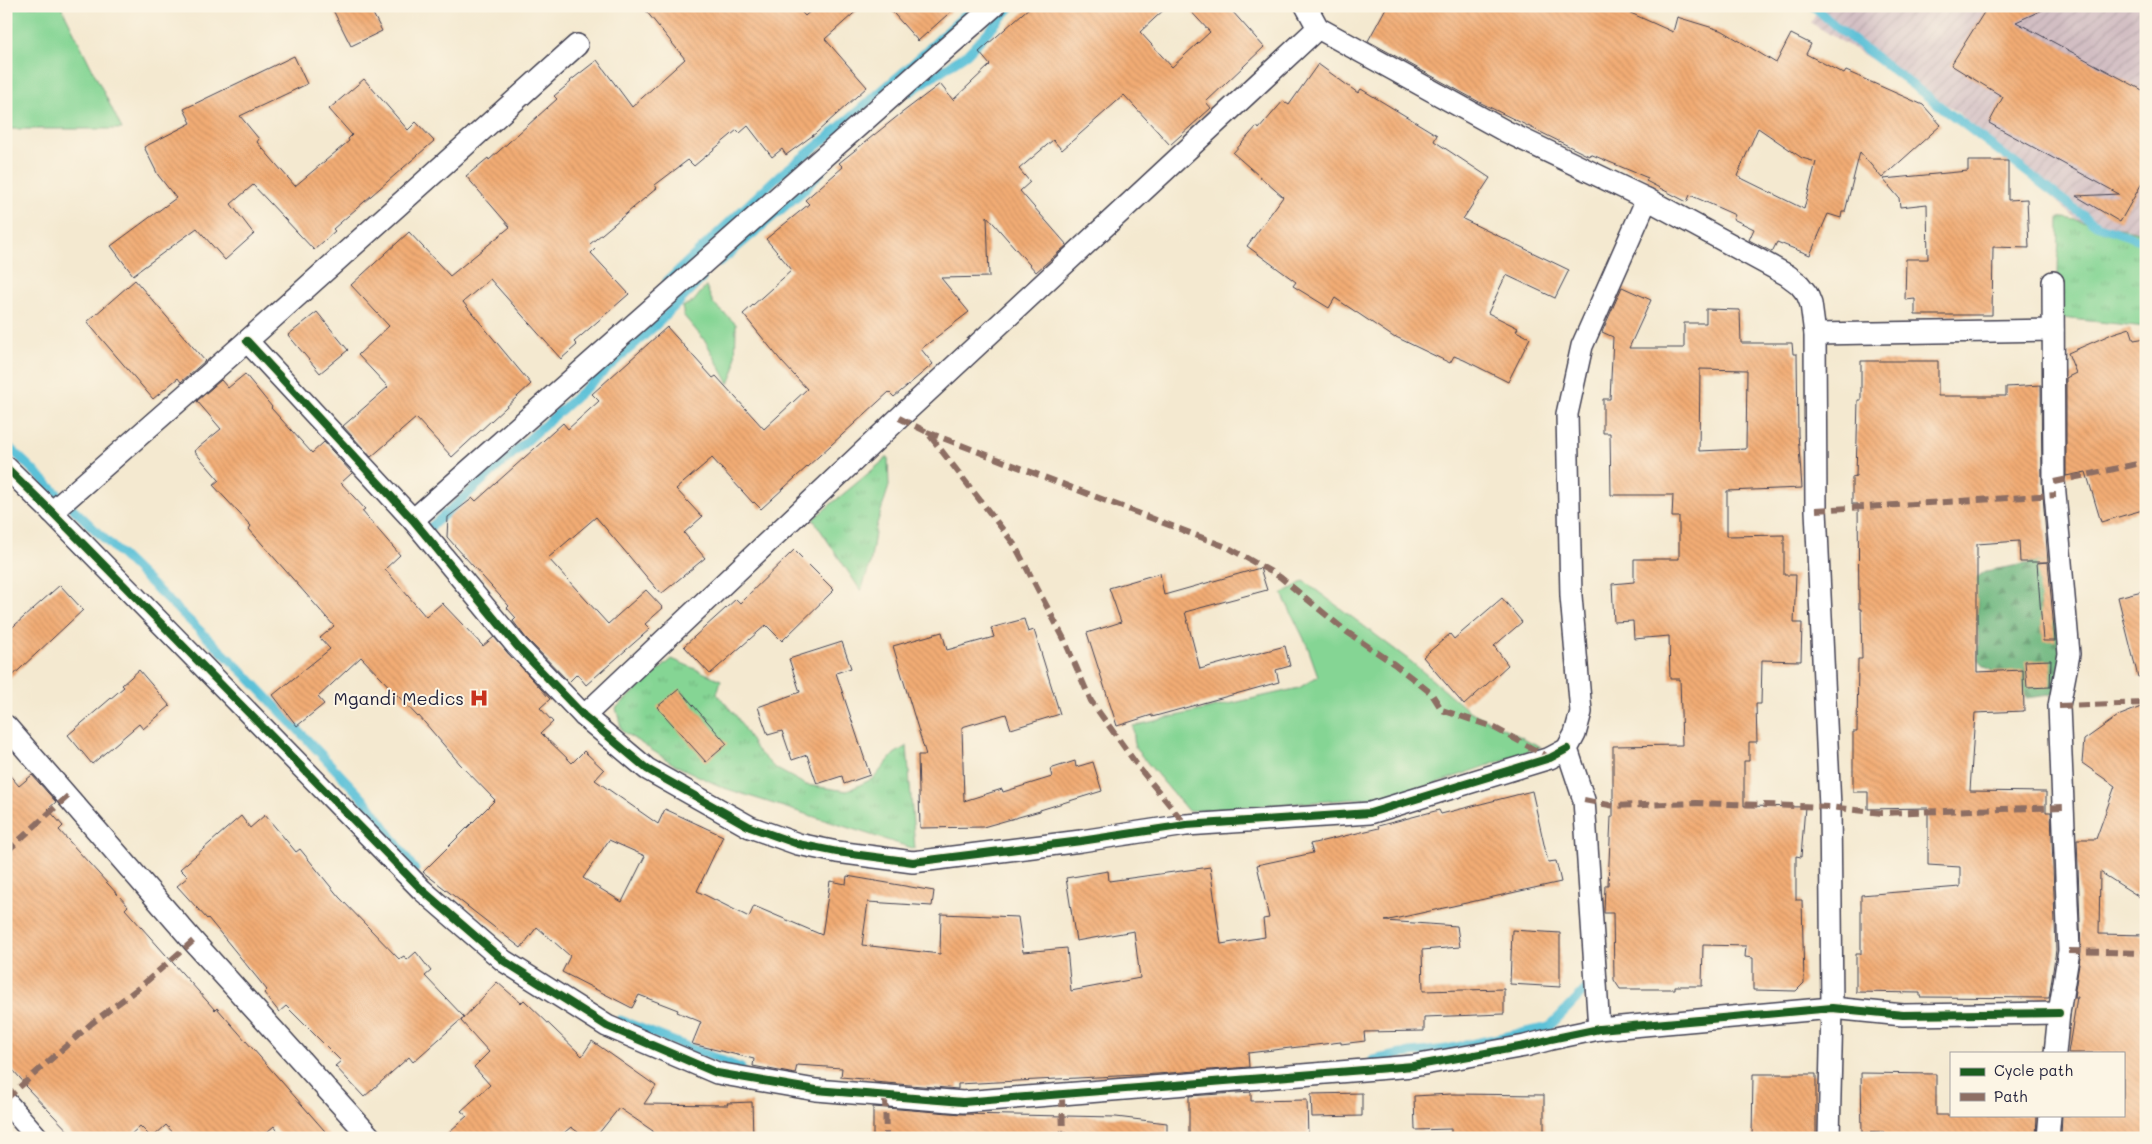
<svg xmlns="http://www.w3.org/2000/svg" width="2152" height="1144" viewBox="0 0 2152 1144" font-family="Mali,sans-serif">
  <defs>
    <pattern id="industrial-furrows" width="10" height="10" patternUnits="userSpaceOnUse" patternTransform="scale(1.25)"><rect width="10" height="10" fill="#d2bec3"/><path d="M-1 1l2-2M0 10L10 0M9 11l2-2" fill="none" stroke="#b4a3a8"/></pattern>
    <pattern id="grass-tufts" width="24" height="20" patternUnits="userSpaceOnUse" patternTransform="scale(1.25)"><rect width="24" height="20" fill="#85d594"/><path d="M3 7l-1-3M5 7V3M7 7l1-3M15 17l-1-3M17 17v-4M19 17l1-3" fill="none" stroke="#73b780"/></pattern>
    <pattern id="forest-firs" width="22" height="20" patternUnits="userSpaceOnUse" patternTransform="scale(1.25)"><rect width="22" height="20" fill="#6cb67e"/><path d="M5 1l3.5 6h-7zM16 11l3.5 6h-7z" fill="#589468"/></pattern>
    <pattern id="building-back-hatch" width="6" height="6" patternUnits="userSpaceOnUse" patternTransform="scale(1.25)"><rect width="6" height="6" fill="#f2ac74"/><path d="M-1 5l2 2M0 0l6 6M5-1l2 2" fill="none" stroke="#cf9465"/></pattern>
  </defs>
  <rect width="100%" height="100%" fill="#fcf5e5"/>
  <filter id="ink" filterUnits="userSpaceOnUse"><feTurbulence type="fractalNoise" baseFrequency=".02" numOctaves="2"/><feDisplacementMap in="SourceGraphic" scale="10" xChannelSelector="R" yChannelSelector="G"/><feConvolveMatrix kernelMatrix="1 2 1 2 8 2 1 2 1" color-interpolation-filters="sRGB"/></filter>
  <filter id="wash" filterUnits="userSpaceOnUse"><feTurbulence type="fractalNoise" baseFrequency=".0096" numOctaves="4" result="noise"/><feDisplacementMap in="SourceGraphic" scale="20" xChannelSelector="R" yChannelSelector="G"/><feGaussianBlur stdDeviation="1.12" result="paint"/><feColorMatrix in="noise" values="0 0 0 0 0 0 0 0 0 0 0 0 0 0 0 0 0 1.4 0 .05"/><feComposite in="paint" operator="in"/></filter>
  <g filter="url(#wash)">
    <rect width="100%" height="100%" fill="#f4e9d0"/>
    <polygon fill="url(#industrial-furrows)" points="1820,6 2146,6 2146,262 2117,256 1955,110 1811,23"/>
    <g fill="url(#grass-tufts)" stroke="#547c68">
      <polygon points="2059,217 2146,233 2146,327 2062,318 2058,279"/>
      <polygon points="888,457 889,486 876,527 870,565 861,591 813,519"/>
      <polygon points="672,659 721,680 717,694 737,717 756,749 775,768 806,785 847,791 874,778 894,754 907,746 915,849 724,788 675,765 622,731 616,708"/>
    </g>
    <polygon fill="url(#forest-firs)" stroke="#476c5c" points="2052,559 2070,687 2049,695 2026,698 2004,678 1982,665 1979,658 1976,578 1986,571"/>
    <g fill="#85d594" stroke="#547c68">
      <polygon points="6,6 61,6 122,129 6,129"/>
      <polygon points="706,286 713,303 736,324 735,369 729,384 706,342 684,316 682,307 693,302"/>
      <polygon points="1304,581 1409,660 1469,711 1541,747 1399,796 1188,811 1135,748 1133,726 1299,688 1318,676 1307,645 1282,594"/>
    </g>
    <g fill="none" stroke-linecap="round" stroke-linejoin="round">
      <g stroke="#5bc1d8" stroke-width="9">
        <polyline points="1813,6 1839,29 2096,225 2146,242"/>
        <polyline points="910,92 967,54 1012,6"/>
        <polyline points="719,263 803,191 821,172"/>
        <polyline points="667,281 775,179 824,140 908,68 974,6"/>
        <polyline points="6,444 246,675 370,806 415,870"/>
        <polyline points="424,533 653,328 702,279"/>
        <polyline points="620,1020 741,1068"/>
        <polyline points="1373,1060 1401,1054 1447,1049 1549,1027 1593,982"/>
      </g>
    </g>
    <g id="blocks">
      <g fill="url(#building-back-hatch)" fill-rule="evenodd">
        <polygon points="331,6 369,6 382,31 351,46"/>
        <polygon points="642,6 796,6 805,16 816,6 862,6 825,39 867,87 816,133 786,155 782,149 772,157 748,126 740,133 737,130 694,166 688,160 655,185 657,188 590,244 595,249 591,253 629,294 574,342 577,345 561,359 490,279 463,302 531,384 452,457 416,418 371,457 343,426 388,387 358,355 389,326 351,285 409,232 450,276 510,227 466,176 488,158 489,160 557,99 554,96 571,82 570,81 597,60 632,107 685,59"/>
        <polygon points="887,6 957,6 918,41"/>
        <polygon points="1031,6 1168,6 1140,32 1172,67 1210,32 1186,6 1225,6 1232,11 1264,47 1206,102 1211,108 1170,145 1124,95 1062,150 1053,140 1019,169 1030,182 1020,191 1067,245 1036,272 987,216 989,277 941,278 969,312 921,349 933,364 894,397 889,392 761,509 754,502 753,503 712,458 676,489 702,517 684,533 705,558 661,594 596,517 548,558 608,624 646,590 663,608 645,624 650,629 586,685 577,674 569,682 526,638 513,621 516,618 507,608 509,606 447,537 448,517 473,498 476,501 563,423 568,429 599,401 592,394 667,327 713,378 716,376 764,429 807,389 782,362 743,314 792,270 766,239 809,204 805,200 843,167 839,163 899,115 940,84 953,100 990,65 979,52"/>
        <path d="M1387,6H1615L1673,32L1677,17L1723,31L1776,63L1791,34L1811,44L1806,54L1844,74L1846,71L1923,105L1941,125L1882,178L1860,152L1845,212H1842L1841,218L1828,214L1810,255L1777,242L1772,252L1749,240L1754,229L1733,219L1735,215L1690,195L1687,202L1646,181L1648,178L1590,154L1589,156L1481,103L1368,41ZM1758,128L1802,158L1816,162L1804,209L1737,176Z"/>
        <polygon points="1988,6 2051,6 2016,22 2146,92 2146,176 2120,222 2076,196 2119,194 1989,123 2003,97 1951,65"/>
        <polygon points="294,56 307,84 240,116 259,139 257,142 295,186 349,141 348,139 352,135 329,109 364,79 408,130 416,122 434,141 333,229 335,231 314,250 253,185 231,204 254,234 225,260 197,228 133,275 111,246 176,198 158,175 144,147 191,123 184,109"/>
        <polygon points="1318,64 1358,93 1361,89 1437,135 1434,141 1490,178 1463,219 1569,270 1555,298 1506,275 1488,313 1518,328 1516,331 1530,338 1508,382 1464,360 1454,356 1450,363 1396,337 1395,338 1335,298 1329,308 1293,286 1296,282 1247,246 1283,197 1233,153 1257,126 1259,129 1283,101 1289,105"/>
        <polygon points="1968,161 2008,161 2008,200 2027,199 2029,248 1993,247 1992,315 1915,315 1915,299 1905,300 1906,259 1928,259 1927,204 1900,207 1899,198 1883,179 1968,171"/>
        <polygon points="135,280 205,361 181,382 178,378 153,399 87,322"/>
        <path d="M1622,287L1651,300L1629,348H1684V323H1706V309L1740,310L1741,343H1792L1793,354H1797L1798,434L1802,488L1727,491V536L1784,535V575H1796L1794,623H1802L1801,661L1762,660L1761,704H1756L1757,742H1749V761H1744V806L1805,807L1801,857L1796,856V900H1802L1804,983L1796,991L1753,990V958L1745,957L1746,946L1703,945L1702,986H1675V989H1620L1614,980L1613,913H1604L1605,885H1608L1611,817H1613V746L1682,745L1680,679H1670L1669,636L1634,639L1633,621L1614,622L1612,584L1634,582V559H1679V517H1672L1673,495H1611L1610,433H1603V399H1610L1613,337L1602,332ZM1700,369L1747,370L1746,449L1699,451Z"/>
        <polygon points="317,312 348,350 320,373 288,335"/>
        <polygon points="2130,328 2134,340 2146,338 2146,509 2101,522 2086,472 2066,476 2066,378 2076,373 2068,353 2114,333"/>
        <polygon points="1861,361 1938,361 1938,396 2006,396 2006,387 2041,385 2042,482 2048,562 2020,562 2019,541 1977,544 1977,672 2023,670 2024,711 1975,713 1970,791 2046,792 2046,812 2051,812 2056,950 2049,998 1920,997 1920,993 1856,992 1856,954 1861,954 1861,895 1960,887 1960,867 1928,865 1928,808 1868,809 1868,792 1853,792 1853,732 1857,732 1858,659 1862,659 1861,609 1859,609 1858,504 1852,504 1852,477 1856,476 1858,400 1861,400"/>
        <path d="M245,374L272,407L271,408L312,453L324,442L352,473L341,483L365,509L362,511L400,555L385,569L426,617L442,603L483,646L494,637L550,699L540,708L553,722L541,733L572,763L584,751L604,770L595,780L658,824L665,809L723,836L697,891L749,917L754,906L822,935L830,881L846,884L847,876L934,891L932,906L868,902L862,945L940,954L941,914L1018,917L1023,952L1067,948L1071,991L1140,978L1134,931L1076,941L1066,878L1108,871L1109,881L1210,867L1221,944L1265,937L1263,919L1269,918L1257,865L1313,853L1310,844L1379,828L1378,826L1439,810L1441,814L1532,791L1548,862L1556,861L1561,882L1385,921L1457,926L1460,947L1422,950L1423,991L1504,989V1014L1424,1017V1031L1364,1032L1365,1041L1341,1044V1042L1248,1053L1249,1067L1157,1074L958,1084V1089L874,1082V1080L841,1077L842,1068L797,1065L795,1074L753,1066L754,1059L692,1044L701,1022L677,1012L678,1010L639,995L632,1008L562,972L570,956L537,927L521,948L423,872L495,800L460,764L419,716L418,717L361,657L318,697L324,704L297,726L273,695L330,649L320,638L334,626L249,529L251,526L213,485L219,480L194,451L221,429L197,401L221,380L228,388ZM609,840L645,856L622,902L583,878Z"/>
        <polygon points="794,550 834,590 782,641 766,625 710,674 684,646 736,599 740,603"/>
        <polygon points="2048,562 2055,641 2043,641 2037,563"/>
        <polygon points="1260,568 1267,590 1185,612 1200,669 1285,646 1290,666 1276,670 1279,682 1152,717 1152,715 1117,726 1087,633 1121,622 1109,588 1160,573 1164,595"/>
        <polygon points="60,585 83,610 6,682 6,633"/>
        <polygon points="2146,590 2146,676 2138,677 2118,597"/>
        <polygon points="1502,598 1522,622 1494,646 1508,665 1464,705 1423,657 1450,634 1454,639"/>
        <polygon points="1024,619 1028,632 1034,630 1060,714 1011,729 1006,714 962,727 964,801 1002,789 1003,792 1052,777 1050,769 1075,761 1076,767 1093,762 1102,791 1040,810 1040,811 983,827 920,828 918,755 926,755 893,646 942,632 947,650 994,637 991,628"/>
        <polygon points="842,642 851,668 836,673 870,775 844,784 842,776 817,784 807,755 792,760 782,731 768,735 758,707 800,692 789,659"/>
        <polygon points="2051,660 2050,687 2027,688 2025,661"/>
        <polygon points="139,670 170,706 143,729 139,724 92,764 68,735 124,687 122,685"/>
        <polygon points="679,689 727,744 706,762 657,707"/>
        <polygon points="2146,705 2146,901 2100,872 2099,934 2146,935 2146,1138 2065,1138 2065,1136 2061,1136 2062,1115 2123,1115 2123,1053 2068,1053 2077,997 2074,997 2081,951 2077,839 2096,839 2115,786 2082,763 2084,740 2118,716"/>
        <polygon points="6,771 19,786 32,775 56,802 48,809 63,826 59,830 128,906 125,909 215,1010 217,1008 331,1138 283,1138 274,1126 260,1138 178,1138 166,1125 152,1138 140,1126 127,1138 75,1138 26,1087 27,1086 6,1062"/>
        <polygon points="265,815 296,852 300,849 339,897 399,959 404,956 407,960 416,952 431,971 425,976 464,1017 413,1062 409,1057 364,1097 335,1066 341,1061 286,1006 279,1012 264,993 267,990 208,918 207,919 177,886 188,877 180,869 241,816 250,828"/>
        <polygon points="1512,930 1560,933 1560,987 1510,984"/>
        <polygon points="497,982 521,1003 524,1000 582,1056 592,1041 656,1086 644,1104 728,1105 727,1103 752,1102 753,1138 653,1138 653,1131 619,1108 595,1138 586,1138 571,1127 558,1138 442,1138 467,1116 461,1111 490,1085 474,1067 489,1052 461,1021"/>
        <polygon points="1861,1073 1936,1074 1936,1115 2037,1115 2036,1136 1884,1138 1884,1132 1862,1133"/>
        <polygon points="1753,1074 1816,1074 1816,1138 1752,1138"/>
        <polygon points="1251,1092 1251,1101 1307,1100 1308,1138 1189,1138 1189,1096"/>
        <polygon points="1362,1093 1362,1116 1312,1117 1311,1094"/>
        <polygon points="1451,1094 1544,1095 1544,1138 1451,1138 1451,1129 1415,1130 1414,1096"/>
        <polygon points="873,1107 962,1114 1116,1117 1167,1123 1167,1138 873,1138"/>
      </g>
    </g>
  </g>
  <g filter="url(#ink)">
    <use href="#blocks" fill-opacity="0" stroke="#424051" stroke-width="1"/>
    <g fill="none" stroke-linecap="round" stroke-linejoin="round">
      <g stroke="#424051" stroke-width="24">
        <g id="street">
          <polyline points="1306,6 1318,28 1505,131 1647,199 1787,275 1799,284 1807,294 1811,304 1815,334 1816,510 1830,807 1832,1008 1829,1138"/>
          <polyline points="2053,282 2054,482 2069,654 2059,706 2069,951 2059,1013 2055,1053"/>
          <polyline points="1815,334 2053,330"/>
          <polyline points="247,341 413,520 517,646 584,716 647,769 750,827 798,844 837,852 913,862 1081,841 1186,825 1370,813 1550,758 1567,749"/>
          <polyline points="6,467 52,512 422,890 504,961 607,1026 717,1073 816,1090 963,1102 1413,1066 1525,1046 1551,1039 1599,1029 1832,1008 1903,1015 2059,1013"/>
          <polyline points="52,512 247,341 577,45"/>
          <polyline points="413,520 994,6"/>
          <polyline points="584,716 899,418 1318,28"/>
          <polyline points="6,726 193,941 371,1138"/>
          <polyline points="1599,1029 1584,800 1567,749 1575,734 1581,712 1571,596 1567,414 1582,346 1647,199"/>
          <polyline points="6,1102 38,1138"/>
          <polyline points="2048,1138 2050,1115"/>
        </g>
      </g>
      <use href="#street" stroke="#fff" stroke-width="21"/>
      <g stroke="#8d6e63" stroke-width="6" stroke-dasharray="12 6" stroke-linecap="butt">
        <polyline points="899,418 927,432 1014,544 1064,639 1091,701 1140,769 1186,825"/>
        <polyline points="927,432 1229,548 1280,577 1347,632 1394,664 1431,693 1442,710 1493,727 1550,758"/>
        <polyline points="2054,482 2146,462"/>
        <polyline points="1816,510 2056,495"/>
        <polyline points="2059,706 2146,703"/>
        <polyline points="1584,800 1614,806 1696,803 1830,807 1882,813 2064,807"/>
        <polyline points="6,852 68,796"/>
        <polyline points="2069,951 2146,953"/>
        <polyline points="1062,1095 1063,1138"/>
        <polyline points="885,1096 886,1138"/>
        <polyline points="6,1099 92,1023 140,987 193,941"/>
      </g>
      <g stroke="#fcf5e5" stroke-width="11">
        <g id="cycleway">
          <polyline points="247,341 413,520 517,646 584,716 647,769 750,827 798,844 837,852 913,862 1081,841 1186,825 1370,813 1550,758 1567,749"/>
          <polyline points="6,467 52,512 422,890 504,961 607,1026 717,1073 816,1090 963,1102 1413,1066 1525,1046 1551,1039 1599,1029 1832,1008 1903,1015 2059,1013"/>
        </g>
      </g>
      <use href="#cycleway" stroke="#1b5e20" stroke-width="8"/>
    </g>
  </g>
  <defs>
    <g id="hospital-bare" transform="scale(1.5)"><path d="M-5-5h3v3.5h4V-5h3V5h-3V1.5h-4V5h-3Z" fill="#c8321e" stroke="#fcf5e5" stroke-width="2.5" paint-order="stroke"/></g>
  </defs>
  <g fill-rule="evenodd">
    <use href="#hospital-bare" x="479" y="698"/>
  </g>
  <g text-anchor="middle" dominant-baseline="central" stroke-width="4" stroke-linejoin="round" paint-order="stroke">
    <g font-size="18" fill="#22223b" stroke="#fcf5e5" text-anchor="end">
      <text x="464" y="698">Mgandi Medics</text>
    </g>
  </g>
  <rect width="2152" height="1144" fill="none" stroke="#fcf5e5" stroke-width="25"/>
  <rect x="1950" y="1052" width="175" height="65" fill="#fcf5e5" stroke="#a5a1a1"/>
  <rect x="1960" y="1068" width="25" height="8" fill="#1b5e20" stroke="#a5a1a1"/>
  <text x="1994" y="1076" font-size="15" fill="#22223b">Cycle path</text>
  <rect x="1960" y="1093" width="25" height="8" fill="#8d6e63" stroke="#a5a1a1"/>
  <text x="1994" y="1102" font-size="15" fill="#22223b">Path</text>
</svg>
